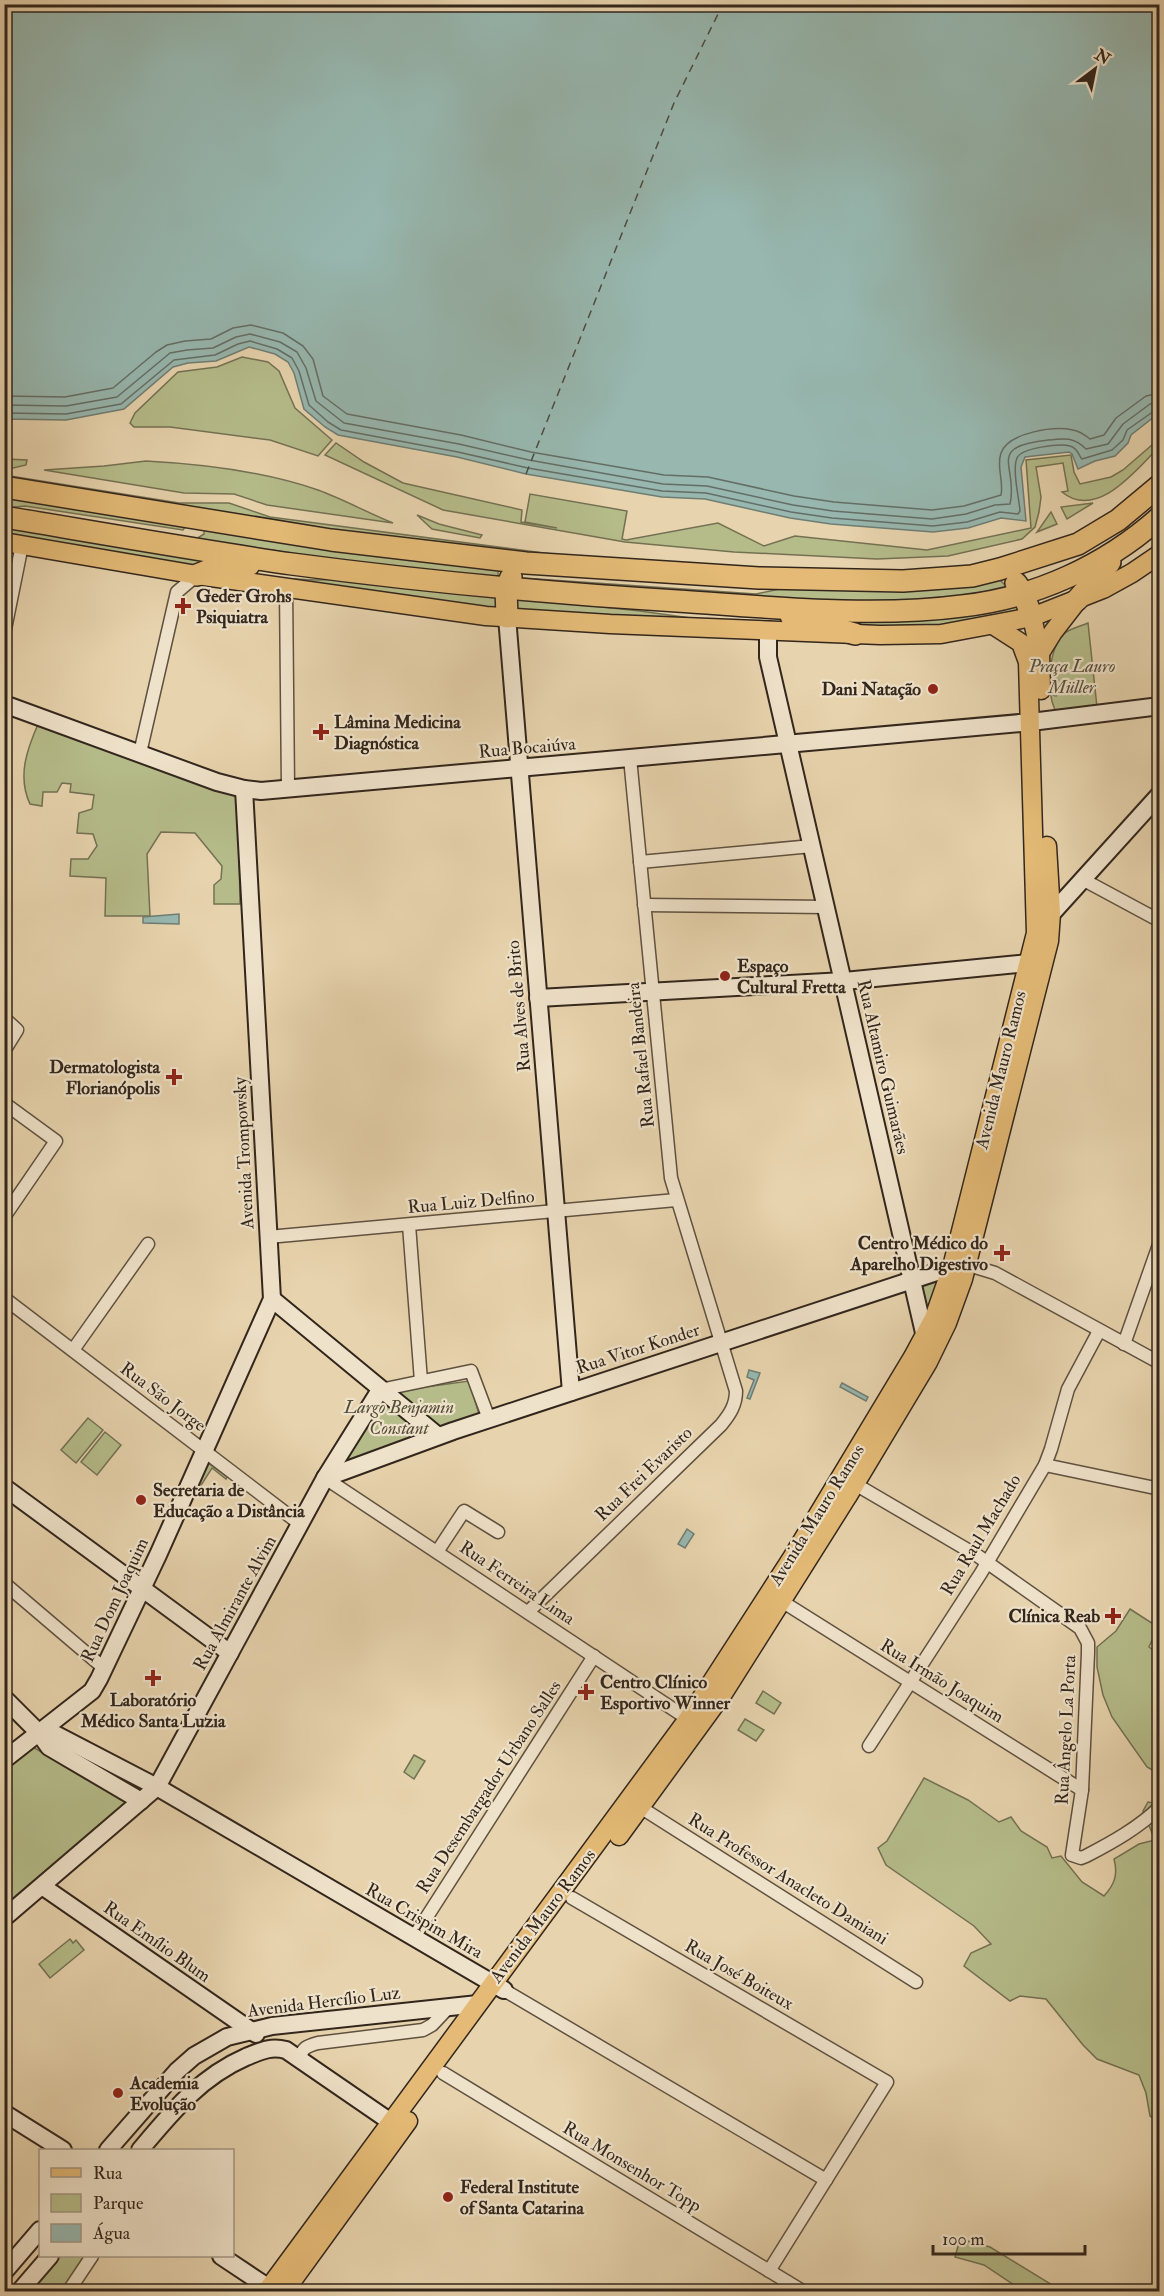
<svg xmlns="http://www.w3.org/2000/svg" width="1164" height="2296" viewBox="0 0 1164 2296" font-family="'IM FELL Double Pica',serif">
  <rect width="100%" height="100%" fill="#e7d3ad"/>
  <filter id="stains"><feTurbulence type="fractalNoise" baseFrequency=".00333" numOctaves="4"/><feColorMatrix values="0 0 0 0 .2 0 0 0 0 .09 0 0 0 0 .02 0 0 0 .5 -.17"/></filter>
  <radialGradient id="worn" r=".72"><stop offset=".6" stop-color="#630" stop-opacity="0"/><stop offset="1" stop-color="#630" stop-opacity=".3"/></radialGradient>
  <g fill="#b5bc8a" stroke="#747153" stroke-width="1.5">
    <polygon points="242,357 268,362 279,371 295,408 332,440 318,456 270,440 170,427 134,427 130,423 135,413 178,372 217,367"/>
    <path d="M1160,438L1159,447C1137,469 1097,521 1062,492L1068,491L1063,463L1036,467L1041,497L1039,512L1035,527L1022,539L948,556L877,559L734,552L625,542L443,510L325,455L336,443L364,462L403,483L522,510L521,522L557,528L525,522L530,494L627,511L622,539L626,540L718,523L764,546L795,536L927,550L1031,528L1026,460L1071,455L1074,472L1080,484L1111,477L1123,470Z"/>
    <polygon points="4,459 6,459 27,460 26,465 13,468 5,466"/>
    <path d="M146,461C203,464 263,471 318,490C343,499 368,513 393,523L267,505L234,494L184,493L44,470L104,466Z"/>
    <polygon points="4,475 179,503 229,503 270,517 566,556 368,539 5,481"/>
    <polygon points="4,493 187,524 183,530 25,506 6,508"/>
    <polygon points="1093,503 1067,519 1061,507"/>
    <polygon points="1051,512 1057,524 1037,532"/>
    <polygon points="417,515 439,524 482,535 480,538 432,529"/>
    <polygon points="4,524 229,560 197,569 5,535"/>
    <polygon points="204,528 498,568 498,580 346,561 196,539 204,534"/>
    <polygon points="248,577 317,580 351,579 500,596 500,609"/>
    <polygon points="523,578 756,594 794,586 998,578 1008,588 922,602 755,599 521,583"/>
    <polygon points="516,598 640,611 705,620 516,611"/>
    <polygon points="1018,601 1023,612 943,628 835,627 797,616"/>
    <path d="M1088,623L1097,707L1055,710C1046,690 1048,648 1065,633C1071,628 1081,626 1088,623Z"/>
    <path d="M39,722L238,794L240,904H214V885L221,879L222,866L195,833L161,832L147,854L150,916H105L106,878L70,876L71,859H88L97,846L93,834L77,833L79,813L92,809L94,795L70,792L71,784L62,783L57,792H43L42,806L30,804C17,776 27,749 39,722Z"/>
    <polygon points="938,1281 925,1315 918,1288"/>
    <polygon points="469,1381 479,1414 341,1466 382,1393"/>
    <polygon points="88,1418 103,1430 76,1463 61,1450"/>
    <polygon points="105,1432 121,1445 97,1475 81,1462"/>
    <polygon points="208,1463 227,1477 226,1479 212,1468 200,1487 197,1485"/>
    <polygon points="1130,1609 1158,1627 1149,1647 1159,1654 1159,1774 1147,1767 1112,1717 1103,1695 1097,1667 1097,1647 1116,1631"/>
    <polygon points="763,1691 781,1703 774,1714 756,1703"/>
    <polygon points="745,1719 764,1730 756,1741 738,1730"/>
    <polygon points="33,1747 126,1803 5,1908 5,1769"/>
    <polygon points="414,1755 425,1761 414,1779 404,1772"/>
    <path d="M924,1778L968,1800L999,1822L1011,1817L1021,1831L1047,1847L1052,1858L1061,1856L1082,1882L1104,1896C1115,1884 1118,1874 1114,1859L1139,1844L1155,1840L1143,1811L1148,1802L1159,1804V2122L1150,2116L1146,2093L1139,2075L1097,2059L1083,2045L1046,1999L1020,1996L1010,2001L964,1966L971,1953L991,1944L974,1926L886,1865L878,1848L887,1841Z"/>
    <polygon points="70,1939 73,1943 76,1940 84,1950 50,1978 39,1964"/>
    <polygon points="960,2239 990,2247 1062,2291 1023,2291 984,2265 955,2257"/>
    <polygon points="55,2256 88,2256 62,2291 25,2292"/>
  </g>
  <g fill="#97b7af" stroke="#6f7d74" stroke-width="1.5">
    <polygon points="4,5 1159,5 1159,413 1131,435 1128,443 1115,456 1095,461 1078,469 1072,454 1069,452 1025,457 1021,467 1026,521 1001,518 968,528 933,532 831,524 790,518 705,499 662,497 526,474 457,457 338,435 325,427 304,409 294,373 288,362 275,354 249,347 216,361 188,363 173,367 124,409 66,420 5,419"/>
    <polygon points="1055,669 1055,677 1058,680 1056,684 1060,689 1056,696 1053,695 1054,690 1050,685 1052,679 1049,676 1051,670"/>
    <polygon points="179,914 179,924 143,923 143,917"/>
    <polygon points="749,1370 760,1373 750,1399 747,1398 754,1380 747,1377"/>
    <polygon points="842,1383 868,1397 866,1401 840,1387"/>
    <polygon points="687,1529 694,1534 685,1548 678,1544"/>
  </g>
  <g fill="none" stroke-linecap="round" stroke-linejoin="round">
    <g stroke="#646e66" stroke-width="1.5">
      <path d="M4,396L65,397L113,388L156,352L167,345L185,341L211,339L233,328L251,325L283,333L303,346L313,359L323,396L347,414L461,435L531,452L664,475L708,477L794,496L834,502L932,510L964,506L1001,495C1004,481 996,467 1001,453C1009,432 1054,426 1073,430C1080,431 1085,435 1090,439L1104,435L1116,418L1146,396L1160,393"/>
      <path d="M4,405L66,406L117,397L170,353L187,350L213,348L236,337L250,334L280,342L297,352L306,368L316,401L344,423L459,444L529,460L663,484L707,486L793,505L833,511L932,519L966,514L995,505L1010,504C1019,466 984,447 1048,440C1065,438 1074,437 1086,449L1108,444L1123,424L1150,404L1160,402"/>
      <path d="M4,413L66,414L121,404L174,360L215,355L238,344L250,341L277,349L292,358L299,371L309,405L328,422L341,430L458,452L528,468L662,491L706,493L791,512L832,518L933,526L967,522L1000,512L1018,514L1020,511C1019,498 1012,469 1017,458C1021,448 1060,443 1070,446C1078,448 1078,455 1082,459L1112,450L1123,440L1127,430L1154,411L1160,410"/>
    </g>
    <polyline stroke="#4b4a41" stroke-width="1.5" stroke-dasharray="8 6" stroke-linecap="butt" points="526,474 674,103 723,4"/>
    <g stroke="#5f5140" stroke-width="15">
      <g id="street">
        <polyline points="286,588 288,789"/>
        <polyline points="4,634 22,545"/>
        <polyline points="140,753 177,592 197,575"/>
        <polyline points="640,862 812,846"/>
        <polyline points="1082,879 1160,921"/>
        <polyline points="644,905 826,907"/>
        <polyline points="4,1018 17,1030 4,1051"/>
        <polyline points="4,1103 56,1141 4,1217"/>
        <polyline points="409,1225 421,1381"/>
        <polyline points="268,1237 676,1200"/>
        <polyline points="966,1267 975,1267 995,1273 1160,1363"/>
        <polyline points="4,1298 300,1524"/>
        <polyline points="1124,1344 1160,1242"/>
        <polyline points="73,1350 148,1244"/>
        <polyline points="380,1390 471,1371 489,1419"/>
        <polyline points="1045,1465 1160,1489"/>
        <polyline points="325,1478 688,1719"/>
        <path d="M855,1484L978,1556L1080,1628L1088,1643V1653L1082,1790L1072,1855L1081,1858L1086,1856C1113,1842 1138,1828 1160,1807"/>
        <polyline points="437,1552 464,1511 498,1532"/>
        <polyline points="4,1583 105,1669"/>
        <polyline points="783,1602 1082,1790"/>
        <path d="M528,1612L721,1425C730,1414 736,1405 736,1391L671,1178L630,758"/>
        <polyline points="869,1746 981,1573 1045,1465 1051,1449 1068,1389 1099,1331"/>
        <polyline points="640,1807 916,1982"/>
        <polyline points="572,1898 887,2082 769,2271"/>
        <polyline points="414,1937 594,1656"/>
        <polyline points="504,1990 826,2180"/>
        <path d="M300,2060C301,2048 307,2046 318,2043L423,2030L432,2025L449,2007"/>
        <polyline points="443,2073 804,2292"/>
        <polyline points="68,2292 92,2256"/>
      </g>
    </g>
    <g stroke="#32261c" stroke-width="20">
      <g id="secondary">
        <polyline points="507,617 571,1392"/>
        <polyline points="768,630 768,657 925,1337"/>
        <polyline points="4,704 217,782 244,789 261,791 1031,722 1160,706"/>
        <polyline points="1046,920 1160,794"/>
        <polyline points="538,998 844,981 1028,963"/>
        <polyline points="272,1299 438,1436"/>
        <polyline points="325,1478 453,1431 952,1267 962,1267"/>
        <polyline points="4,1487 230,1653"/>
        <polyline points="4,1698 39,1733 49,1747 141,1801"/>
        <polyline points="39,1733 57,1735 157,1787 504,1990"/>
        <polyline points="4,1760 92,1691 99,1679 158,1555 272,1299 244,789"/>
        <polyline points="42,1886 256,2034"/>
        <polyline points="4,1918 157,1787 325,1478 380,1390"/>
        <polyline points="4,2113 63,2150"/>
        <polyline points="108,2150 177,2071 194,2056 227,2037 272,2026 478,2004"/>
        <path d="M140,2150C171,2113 200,2077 246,2057C261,2051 270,2046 286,2050L401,2129"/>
        <polyline points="221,2256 269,2288"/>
        <polyline points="4,2272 40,2230"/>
        <polyline points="19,2292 50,2256"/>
      </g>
    </g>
    <g stroke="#32261c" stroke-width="21">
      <g id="primary">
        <polyline points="4,542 197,575 486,616 610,624 880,635 941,634 1032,617 1103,589 1132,573 1160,554"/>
        <polyline points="1032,617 1040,653 1041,690"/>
        <polyline points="1040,653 1053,632 1077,601"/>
        <polyline points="619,1836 724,1692 847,1497 928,1362 947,1323 963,1279 1049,941 1051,913 1047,846"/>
        <polyline points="266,2292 688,1719 792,1558 913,1357 934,1318 952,1267 1036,933 1028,662 1021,643 993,625"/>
        <polyline points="284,2292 408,2121"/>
      </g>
    </g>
    <g stroke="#32261c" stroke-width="24">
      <g id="highway">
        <polyline points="4,487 331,540 526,563 759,578 903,581 972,576 1000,569 1078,544 1118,520 1160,485"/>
        <path d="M4,517C100,533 196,550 292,564C420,581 548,593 677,601C768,607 872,618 962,606C1035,598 1105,566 1160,517"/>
        <polyline points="197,575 214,568 249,565"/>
        <polyline points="1016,583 1023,593 1032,617"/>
        <polyline points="1077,600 1110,562"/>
        <polyline points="791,616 855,634"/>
        <polyline points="507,617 506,589 511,577"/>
      </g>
    </g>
    <use href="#street" stroke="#efe2ca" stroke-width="12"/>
    <use href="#secondary" stroke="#efe2ca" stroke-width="16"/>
    <use href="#primary" stroke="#e4ba76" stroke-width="18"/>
    <use href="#highway" stroke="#e4ba76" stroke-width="21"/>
  </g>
  <g fill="#8f2418" stroke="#efe2ca" stroke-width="2">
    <path d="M180 597h6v6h6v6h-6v6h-6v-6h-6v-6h6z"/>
    <circle cx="933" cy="689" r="6"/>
    <path d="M318 723h6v6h6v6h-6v6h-6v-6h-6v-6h6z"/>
    <circle cx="725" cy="976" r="6"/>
    <path d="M171 1068h6v6h6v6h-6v6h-6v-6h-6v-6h6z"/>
    <path d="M999 1244h6v6h6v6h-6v6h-6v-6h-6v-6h6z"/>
    <circle cx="141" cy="1500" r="6"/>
    <path d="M1110 1607h6v6h6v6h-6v6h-6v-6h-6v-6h6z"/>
    <path d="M150 1669h6v6h6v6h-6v6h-6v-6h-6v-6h6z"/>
    <path d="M583 1683h6v6h6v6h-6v6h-6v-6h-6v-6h6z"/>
    <circle cx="118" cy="2093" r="6"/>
    <circle cx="448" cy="2197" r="6"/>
  </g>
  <g text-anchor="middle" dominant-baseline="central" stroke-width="4.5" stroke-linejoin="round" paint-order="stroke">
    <g font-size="18" font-weight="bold" fill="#32261c" stroke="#efe2ca" text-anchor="start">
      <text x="196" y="596">Geder Grohs<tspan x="196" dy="21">Psiquiatra</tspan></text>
      <text x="921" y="689" text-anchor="end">Dani Natação</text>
      <text x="334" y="722">Lâmina Medicina<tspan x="334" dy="21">Diagnóstica</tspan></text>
      <text x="737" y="966">Espaço<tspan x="737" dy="21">Cultural Fretta</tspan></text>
      <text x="160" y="1067" text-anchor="end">Dermatologista<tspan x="160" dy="21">Florianópolis</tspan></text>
      <text x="988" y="1243" text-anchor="end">Centro Médico do<tspan x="988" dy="21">Aparelho Digestivo</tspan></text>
      <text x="153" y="1490">Secretaria de<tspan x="153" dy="21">Educação a Distância</tspan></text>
      <text x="1100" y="1616" text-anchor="end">Clínica Reab</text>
      <text x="600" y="1682">Centro Clínico<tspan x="600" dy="21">Esportivo Winner</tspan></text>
      <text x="153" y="1700" text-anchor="middle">Laboratório<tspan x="153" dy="21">Médico Santa Luzia</tspan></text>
      <text x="130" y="2083">Academia<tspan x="130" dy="21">Evolução</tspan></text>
      <text x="460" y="2187">Federal Institute<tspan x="460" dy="21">of Santa Catarina</tspan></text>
    </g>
    <g font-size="18" font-style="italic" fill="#534c38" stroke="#efe2ca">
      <text x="1072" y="666">Praça Lauro<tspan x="1072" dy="21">Müller</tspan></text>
      <text x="399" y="1407">Largo Benjamin<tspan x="399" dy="21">Constant</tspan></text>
    </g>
    <g font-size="18" fill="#32261c" stroke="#efe2ca">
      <text transform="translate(527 748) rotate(-5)">Rua Bocaiúva</text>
      <text transform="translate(519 1006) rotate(-95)">Rua Alves de Brito</text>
      <text transform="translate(641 1055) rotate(-96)">Rua Rafael Bandeira</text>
      <text transform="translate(883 1067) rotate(77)">Rua Altamiro Guimarães</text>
      <text transform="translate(1001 1070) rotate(-76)">Avenida Mauro Ramos</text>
      <text transform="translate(244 1153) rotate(-93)">Avenida Trompowsky</text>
      <text transform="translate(471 1202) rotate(-5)">Rua Luiz Delfino</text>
      <text transform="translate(638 1349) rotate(-18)">Rua Vitor Konder</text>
      <text transform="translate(163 1397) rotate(37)">Rua São Jorge</text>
      <text transform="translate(644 1474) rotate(-44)">Rua Frei Evaristo</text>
      <text transform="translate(817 1515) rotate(-58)">Avenida Mauro Ramos</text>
      <text transform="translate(981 1535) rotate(-59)">Rua Raul Machado</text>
      <text transform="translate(517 1583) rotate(34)">Rua Ferreira Lima</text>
      <text transform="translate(115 1600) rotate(-65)">Rua Dom Joaquim</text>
      <text transform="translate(235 1603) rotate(-61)">Rua Almirante Alvim</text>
      <text transform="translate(942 1681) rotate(32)">Rua Irmão Joaquim</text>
      <text transform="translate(1066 1730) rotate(-87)">Rua Ângelo La Porta</text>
      <text transform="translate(489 1787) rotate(-57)">Rua Desembargador Urbano Salles</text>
      <text transform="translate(788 1879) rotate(32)">Rua Professor Anacleto Damiani</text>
      <text transform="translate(543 1916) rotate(-53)">Avenida Mauro Ramos</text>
      <text transform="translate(424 1921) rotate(30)">Rua Crispim Mira</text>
      <text transform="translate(157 1942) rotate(35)">Rua Emílio Blum</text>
      <text transform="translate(739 1975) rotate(30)">Rua José Boiteux</text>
      <text transform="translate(324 2002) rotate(-7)">Avenida Hercílio Luz</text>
      <text transform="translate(632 2167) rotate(31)">Rua Monsenhor Topp</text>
    </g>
  </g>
  <rect width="1164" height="2296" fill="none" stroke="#e7d3ad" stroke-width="24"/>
  <rect x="6" y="6" width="1152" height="2284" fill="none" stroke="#32261c" stroke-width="3"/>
  <rect x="12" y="12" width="1140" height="2272" fill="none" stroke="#32261c" stroke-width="1.5"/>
  <rect x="39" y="2149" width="195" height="108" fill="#efe2ca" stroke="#a39784" stroke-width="1.5"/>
  <rect x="51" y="2168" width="30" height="9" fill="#e4ba76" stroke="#a39784" stroke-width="1.5"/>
  <text x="93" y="2179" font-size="18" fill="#32261c">Rua</text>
  <rect x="51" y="2194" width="30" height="18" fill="#b5bc8a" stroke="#a39784" stroke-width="1.5"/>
  <text x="93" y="2209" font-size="18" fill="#32261c">Parque</text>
  <rect x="51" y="2224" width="30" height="18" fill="#97b7af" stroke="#a39784" stroke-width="1.5"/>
  <text x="93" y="2239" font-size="18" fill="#32261c">Água</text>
  <g transform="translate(1095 69) rotate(32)" stroke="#efe2ca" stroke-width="4.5" paint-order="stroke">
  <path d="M0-4.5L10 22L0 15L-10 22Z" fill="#32261c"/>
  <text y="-9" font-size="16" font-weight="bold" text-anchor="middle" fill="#32261c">N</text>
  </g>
  <path d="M933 2245v9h152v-9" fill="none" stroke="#32261c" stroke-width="3"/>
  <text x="942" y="2245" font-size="18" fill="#32261c" stroke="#efe2ca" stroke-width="4.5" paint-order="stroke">100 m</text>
  <rect width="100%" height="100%" filter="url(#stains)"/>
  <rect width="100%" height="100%" fill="url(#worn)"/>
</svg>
